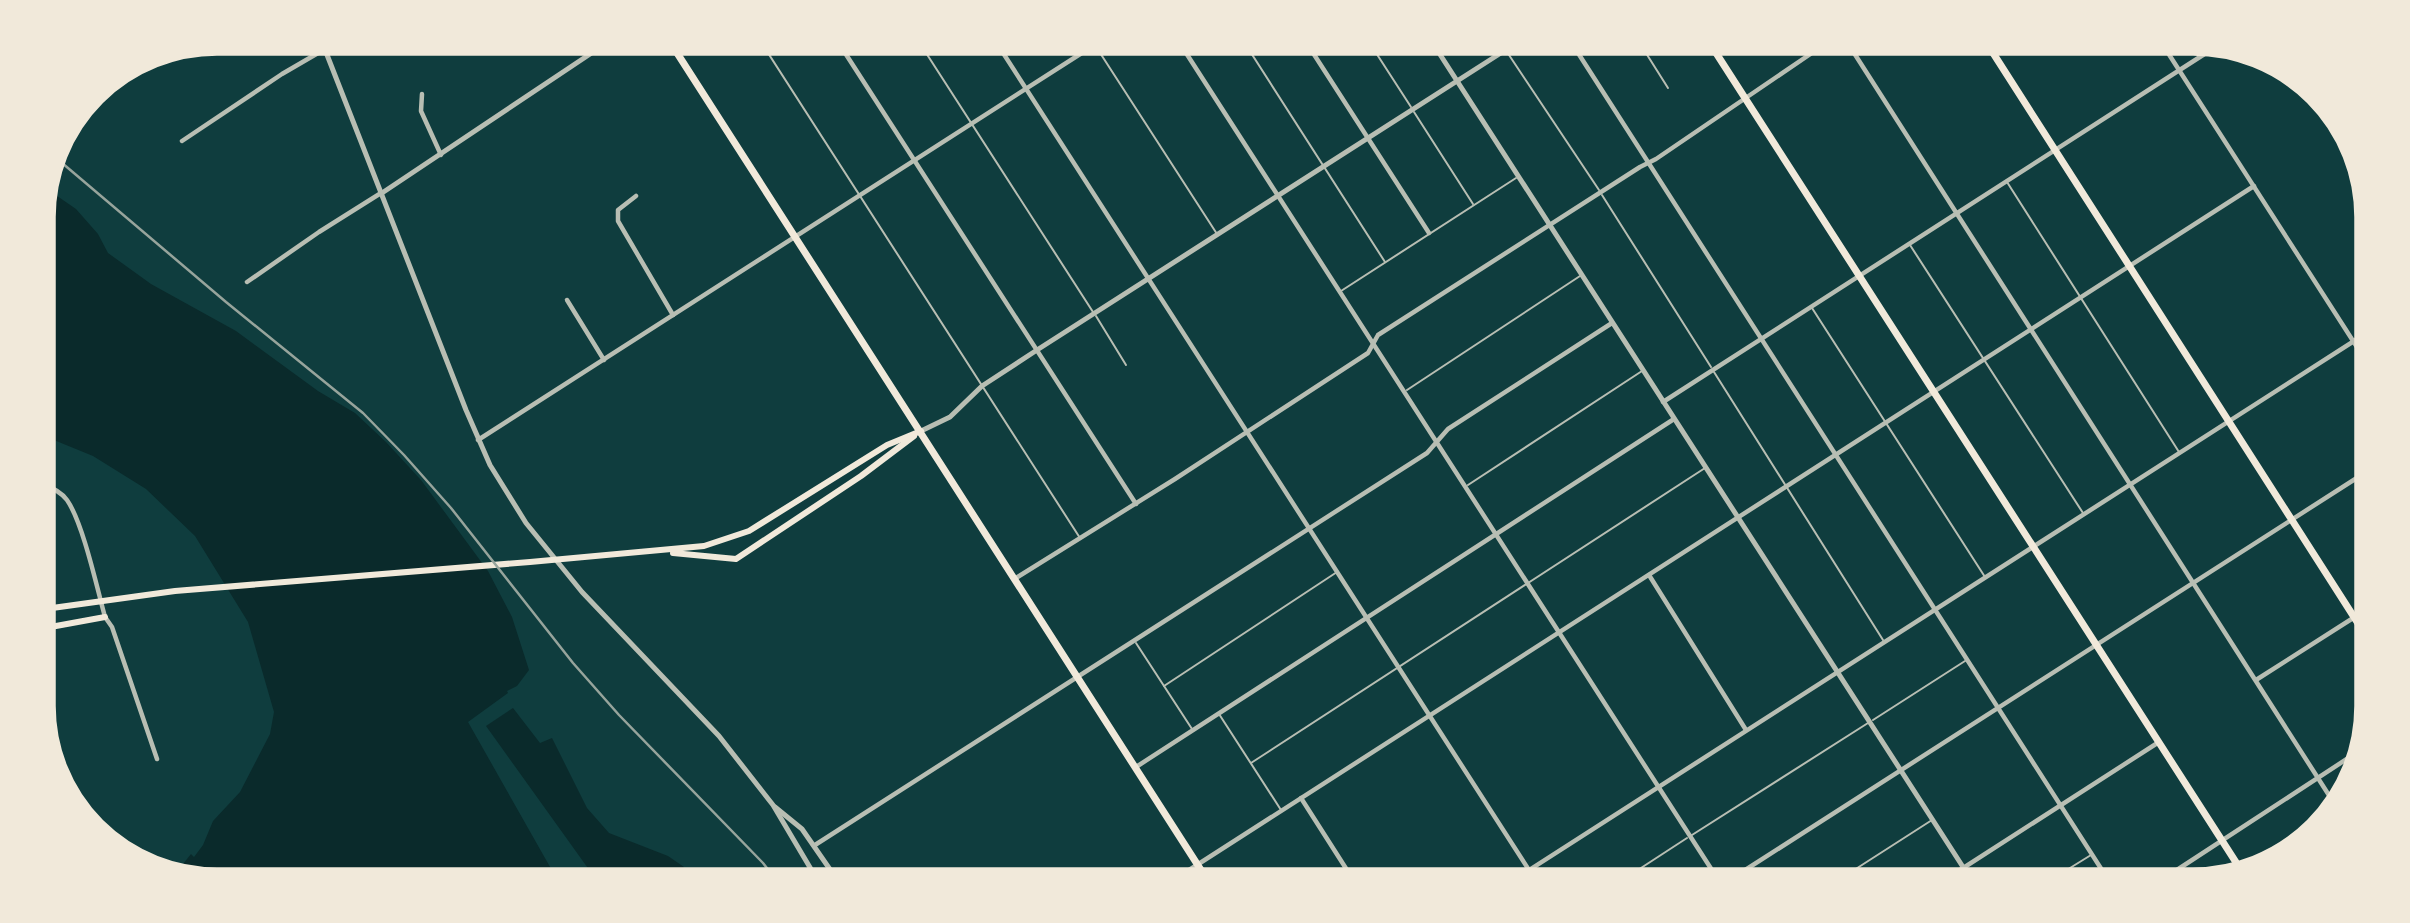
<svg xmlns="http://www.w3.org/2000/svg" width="2410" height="923" viewBox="0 0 2410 923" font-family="'Work Sans',sans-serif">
  <rect width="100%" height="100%" fill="#0f3d3e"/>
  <g fill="#0a2a2b">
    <polygon points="47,189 76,209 98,234 108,253 151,284 236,331 318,391 355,413 386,442 421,480 488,571 512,617 529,670 517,686 507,691 508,693 468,722 558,881 217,881 175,874 191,854 194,857 203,845 213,821 240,792 270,734 274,712 248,622 195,536 146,489 93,456 44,436 42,205"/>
    <polygon points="513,708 540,743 552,738 587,808 609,833 668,856 684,867 678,881 648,881 631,875 622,880 595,878 486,726"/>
  </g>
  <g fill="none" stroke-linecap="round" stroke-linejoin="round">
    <g stroke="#b8beb3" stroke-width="2">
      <polyline points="761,42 1080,538"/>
      <polyline points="919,42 1093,312"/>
      <polyline points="1093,42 1217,234"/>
      <polyline points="1244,42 1385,262"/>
      <polyline points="1369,42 1411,107"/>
      <polyline points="1639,42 1668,88"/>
      <polyline points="1507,52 1599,190"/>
      <polyline points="1414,112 1473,204"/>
      <polyline points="2007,182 2179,452"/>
      <polyline points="1602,195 1711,367"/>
      <polyline points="1910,245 2083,513"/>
      <polyline points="1341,291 1516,178"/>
      <polyline points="1812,308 1985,577"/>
      <polyline points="1096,316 1126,365"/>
      <polyline points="1714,372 1883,640"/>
      <polyline points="1407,390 1580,276"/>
      <polyline points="1468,485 1642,371"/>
      <polyline points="1136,643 1192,729"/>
      <polyline points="1164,686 1337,572"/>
      <polyline points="1219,714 1281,810"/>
      <polyline points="1873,720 1965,661"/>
      <polyline points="1251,763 1705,468"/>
      <polyline points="1692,835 1868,723"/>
      <polyline points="1621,881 1687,838"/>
      <polyline points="1837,881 1932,820"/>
      <polyline points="2049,881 2091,855"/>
    </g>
    <g stroke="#b8beb3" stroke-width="4.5">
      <polyline points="838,42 1136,504"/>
      <polyline points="996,42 1536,881"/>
      <polyline points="1179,42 1719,881"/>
      <polyline points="1306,42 1429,233"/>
      <polyline points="1571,42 2109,881"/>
      <polyline points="1847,42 2332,800"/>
      <polyline points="2161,42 2364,358"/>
      <polyline points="1994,54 2012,42"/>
      <polyline points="2307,90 2348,153"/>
      <polyline points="422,94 421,111 441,155"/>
      <polyline points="182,141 282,74 325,49"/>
      <polyline points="636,196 618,210 618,221 673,315"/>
      <polyline points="247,282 319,232 381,193"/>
      <polyline points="567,300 604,360"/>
      <polyline points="1663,402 2217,46"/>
      <polyline points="478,440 1099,42"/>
      <path d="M44,485C53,488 61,492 67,500C83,523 97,588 105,617L112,627L157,759"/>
      <polyline points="1649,575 1746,730"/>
      <polyline points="1016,578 1175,479 1368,353 1378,335 1640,167 1656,159 1828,42"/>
      <polyline points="2256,680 2361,613"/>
      <polyline points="1136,767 1674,419"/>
      <polyline points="1301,798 1354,881"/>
      <polyline points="815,845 1427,453 1448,429 1612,323"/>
      <polyline points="1172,881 2254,186"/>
      <polyline points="1512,881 2365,334"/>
      <polyline points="1728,881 2363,474"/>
      <polyline points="1943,881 2159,742"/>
      <polyline points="2160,881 2359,751"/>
    </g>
    <g stroke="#b8beb3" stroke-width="5">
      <polyline points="322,42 466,410 490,465 526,523 582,592 719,736 773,805 818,881"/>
      <polyline points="1432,42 1972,881"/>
      <polyline points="382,193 608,42"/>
      <polyline points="921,431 950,417 982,386 1037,350 1518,42"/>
      <polyline points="775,807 802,829 838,881"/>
    </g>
    <g stroke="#f1e9da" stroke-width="6">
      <polyline points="673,553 736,559 861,476 914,436"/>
      <polyline points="45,609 175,591 530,562 704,546 749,531 887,445 921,431"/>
      <polyline points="45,628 105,617"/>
    </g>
    <g stroke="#f1e9da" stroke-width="7">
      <polyline points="670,42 1208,881"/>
      <polyline points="1709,42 2239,867"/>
      <polyline points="1986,42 2361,628"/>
    </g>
    <polyline stroke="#97a49c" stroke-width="2.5" points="55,157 226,302 363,413 404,455 451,508 573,663 619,715 763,863 777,881"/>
  </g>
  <path d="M0 0H2410V923H0ZM217 54H2193A163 163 0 0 1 2356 217V706A163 163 0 0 1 2193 869H217A163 163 0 0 1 54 706V217A163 163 0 0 1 217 54Z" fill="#f1e9da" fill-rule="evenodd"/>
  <path fill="none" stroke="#f1e9da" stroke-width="3.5" d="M217 54H2193A163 163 0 0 1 2356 217V706A163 163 0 0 1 2193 869H217A163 163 0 0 1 54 706V217A163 163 0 0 1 217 54Z"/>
</svg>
